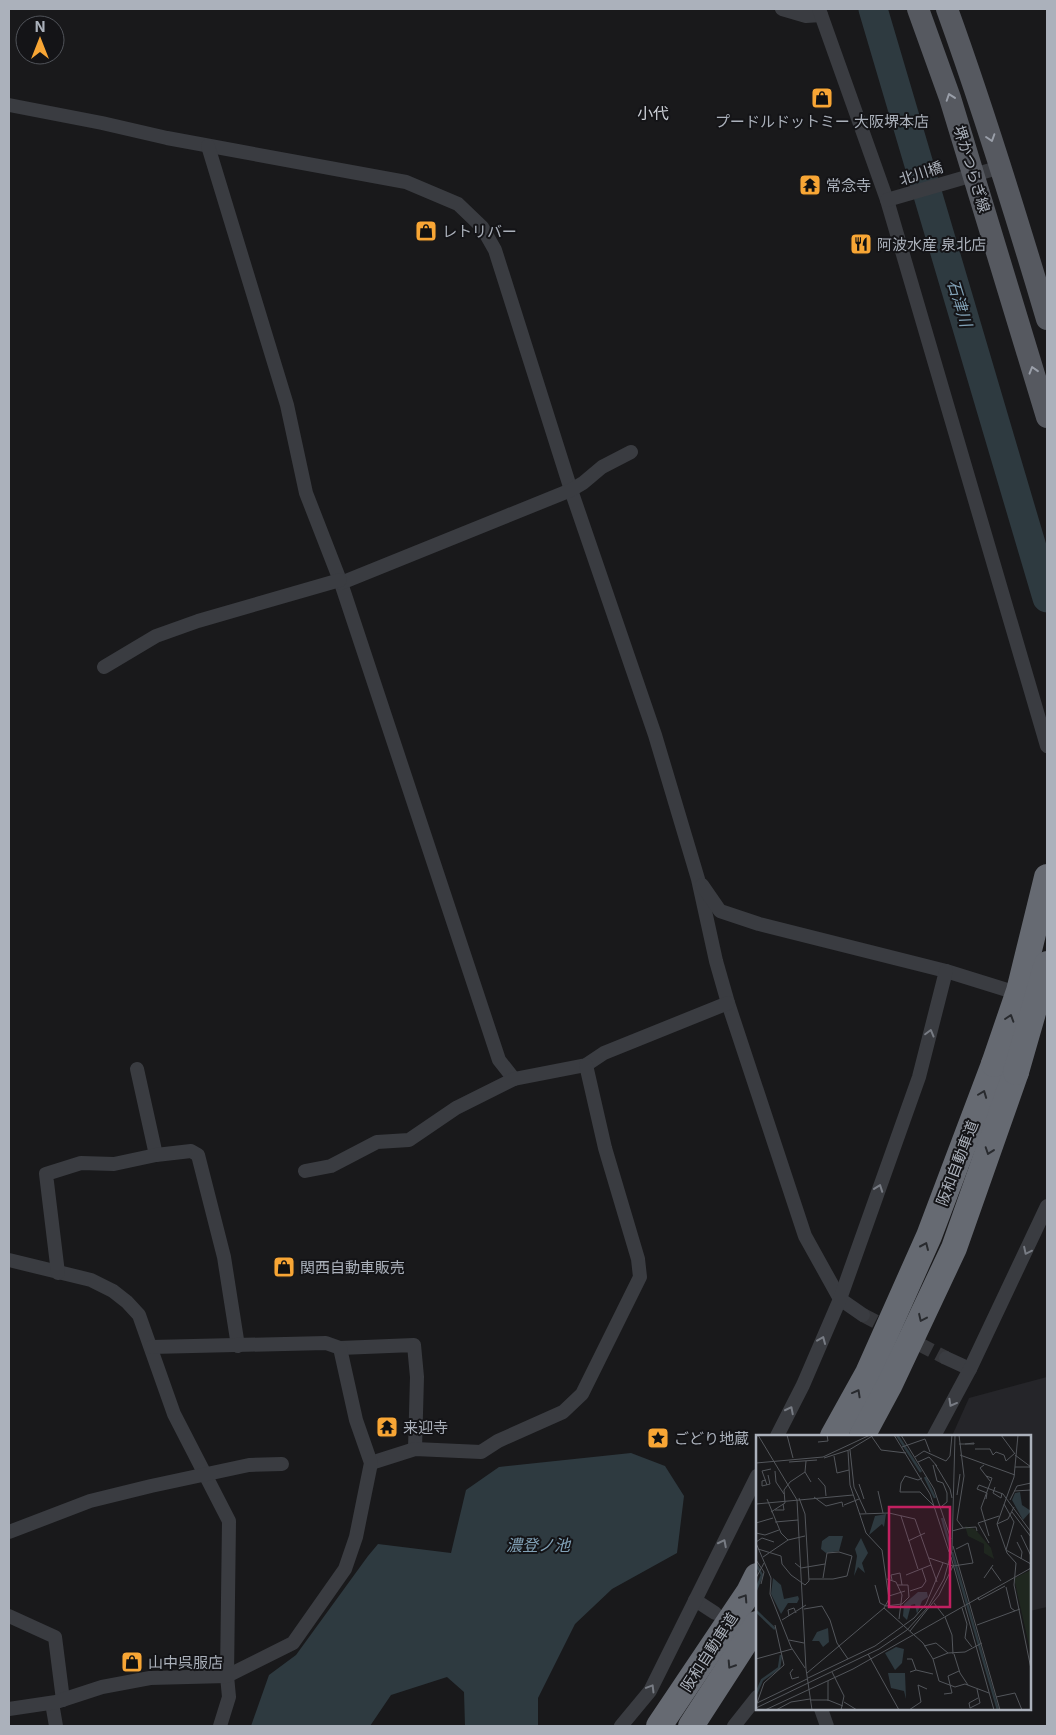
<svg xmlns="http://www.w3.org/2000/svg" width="1056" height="1735" viewBox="0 0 1056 1735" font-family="Inter,'Noto Sans JP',sans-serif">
  <rect width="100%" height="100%" fill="#19191b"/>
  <polygon fill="#252529" points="1047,1377 1047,1607 1030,1611 1030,1436 952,1436 969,1398"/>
  <polygon fill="#2e3a40" points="631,1453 665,1466 684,1496 677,1553 612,1589 575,1624 538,1698 538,1726 465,1726 464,1692 447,1677 391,1695 370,1726 251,1726 269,1675 296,1655 368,1556 378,1544 451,1553 466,1490 499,1467"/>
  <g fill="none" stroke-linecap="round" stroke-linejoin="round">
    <polyline stroke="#2e3a40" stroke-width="29" points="873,9 1047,598"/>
    <polyline stroke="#36373b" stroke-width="14" stroke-dasharray="14 7" stroke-linecap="butt" points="863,1315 946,1358"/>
    <g stroke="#3a3c41" stroke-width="14">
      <polyline points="782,9 806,16 821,15"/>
      <polyline points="819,9 887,200 1047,746"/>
      <polyline points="9,105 102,123 167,138 406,182 458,204 482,227 495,250 571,490 655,735 698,879 716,961 728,1003 805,1236 840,1299 863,1315"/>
      <polyline points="208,146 287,405 306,493 341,583 499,1060 514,1079"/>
      <polyline points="887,200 1001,167"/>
      <polyline points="341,583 571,490 583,483 602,467 631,452"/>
      <polyline points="104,667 156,636 198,621 340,580"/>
      <polyline points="702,885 720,911 759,924 946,971 1023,995"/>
      <polyline points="137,1069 156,1155"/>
      <polyline points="305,1171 331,1166 377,1142 409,1140 456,1108 514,1079 586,1065 604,1053 728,1003"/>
      <polyline points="9,1260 91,1280 113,1291 127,1302 139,1315 174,1414 229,1521 227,1676 229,1697 220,1726"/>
      <polyline points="58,1273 46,1174 81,1163 114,1164 156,1155 191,1151 198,1155 224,1257 238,1346"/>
      <polyline points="340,1348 414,1345 417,1377 415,1449"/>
      <polyline points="946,1358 970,1369"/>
      <polyline points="777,1436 803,1385 840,1299 919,1077 946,971"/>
      <polyline points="934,1436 970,1369 1047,1206"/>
      <polyline points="371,1463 415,1449 481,1452 498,1441 563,1412 582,1394 640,1277 638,1259 605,1148 586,1065"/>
      <polyline points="9,1532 90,1501 151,1486 249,1465 282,1464"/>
      <polyline points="695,1600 715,1613"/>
      <polyline points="9,1616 55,1637 63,1700"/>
      <polyline points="52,1703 56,1726"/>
      <polyline points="9,1709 56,1702 102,1687 150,1678 227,1676 293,1643 345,1569 356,1537 371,1463 356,1420 340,1348 326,1343 151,1347"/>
      <polyline points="821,1709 827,1726"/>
      <polyline points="621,1726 650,1691 757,1476"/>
      <polyline points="734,1726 757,1697"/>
    </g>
    <g stroke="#565960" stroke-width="22">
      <polyline points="918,9 950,98 1047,417"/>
      <path d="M947,9C984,111 1016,215 1047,319"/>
    </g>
    <g stroke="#666a72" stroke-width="26">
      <polyline points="833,1436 868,1373 929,1236 994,1064"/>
      <polyline points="862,1436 890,1384 954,1248 1016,1072"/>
      <polyline points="659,1726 749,1592 757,1576"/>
      <polyline points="691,1726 757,1624"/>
    </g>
    <g stroke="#666a72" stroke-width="26">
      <polyline points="994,1064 1019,991 1047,877"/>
      <polyline points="1016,1072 1047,964"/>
    </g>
  </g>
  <defs><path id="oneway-chevron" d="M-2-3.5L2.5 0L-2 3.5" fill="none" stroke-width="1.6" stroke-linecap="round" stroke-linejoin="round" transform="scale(1.25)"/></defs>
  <g stroke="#9a9fa9">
    <use href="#oneway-chevron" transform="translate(950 97) rotate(-109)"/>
    <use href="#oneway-chevron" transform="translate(991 138) rotate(72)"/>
    <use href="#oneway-chevron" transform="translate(1033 370) rotate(-107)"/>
  </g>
  <g stroke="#282a2e">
    <use href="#oneway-chevron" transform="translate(1010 1018) rotate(-72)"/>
    <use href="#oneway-chevron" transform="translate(983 1094) rotate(-69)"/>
    <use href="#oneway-chevron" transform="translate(989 1151) rotate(109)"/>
    <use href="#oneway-chevron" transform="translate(925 1246) rotate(-66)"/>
    <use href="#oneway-chevron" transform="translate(922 1318) rotate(115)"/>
    <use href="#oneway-chevron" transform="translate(857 1393) rotate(-61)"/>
    <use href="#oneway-chevron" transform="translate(744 1598) rotate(-57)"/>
    <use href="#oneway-chevron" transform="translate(731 1665) rotate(123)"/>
  </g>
  <g stroke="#787c84">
    <use href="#oneway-chevron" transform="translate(930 1033) rotate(-75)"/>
    <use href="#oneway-chevron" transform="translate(879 1188) rotate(-70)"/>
    <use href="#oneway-chevron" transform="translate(1027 1251) rotate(116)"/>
    <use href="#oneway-chevron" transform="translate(822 1340) rotate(-67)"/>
    <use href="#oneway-chevron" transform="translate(952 1403) rotate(119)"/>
    <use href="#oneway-chevron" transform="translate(790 1410) rotate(-63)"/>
    <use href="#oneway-chevron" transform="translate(723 1543) rotate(-63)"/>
    <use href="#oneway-chevron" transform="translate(651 1688) rotate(-59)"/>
  </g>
  <defs>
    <g id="shop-square" transform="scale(1.125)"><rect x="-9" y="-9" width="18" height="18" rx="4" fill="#f8a635" stroke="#141417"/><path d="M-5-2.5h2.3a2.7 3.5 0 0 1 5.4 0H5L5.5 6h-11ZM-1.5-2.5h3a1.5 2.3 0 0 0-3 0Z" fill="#111"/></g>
    <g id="temple-square" transform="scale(1.125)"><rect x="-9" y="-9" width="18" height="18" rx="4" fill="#f8a635" stroke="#141417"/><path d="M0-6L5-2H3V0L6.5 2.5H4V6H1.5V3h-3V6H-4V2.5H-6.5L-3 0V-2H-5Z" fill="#111"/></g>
    <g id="restaurant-square" transform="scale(1.125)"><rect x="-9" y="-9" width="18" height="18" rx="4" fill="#f8a635" stroke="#141417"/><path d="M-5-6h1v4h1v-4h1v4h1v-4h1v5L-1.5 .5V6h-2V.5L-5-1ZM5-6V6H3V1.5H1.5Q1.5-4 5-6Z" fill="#111"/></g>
    <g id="sight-square" transform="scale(1.125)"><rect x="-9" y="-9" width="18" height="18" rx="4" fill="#f8a635" stroke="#141417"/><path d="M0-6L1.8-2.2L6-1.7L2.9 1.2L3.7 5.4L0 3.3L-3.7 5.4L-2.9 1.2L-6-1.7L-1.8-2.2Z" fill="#111"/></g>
  </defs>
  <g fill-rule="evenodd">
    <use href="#shop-square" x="822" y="98"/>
    <use href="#temple-square" x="810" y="185"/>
    <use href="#shop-square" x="426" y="231"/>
    <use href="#restaurant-square" x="861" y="244"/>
    <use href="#shop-square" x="284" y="1267"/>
    <use href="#temple-square" x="387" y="1427"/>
    <use href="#sight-square" x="658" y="1438"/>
    <use href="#shop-square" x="132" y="1662"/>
  </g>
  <g text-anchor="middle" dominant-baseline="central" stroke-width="4" stroke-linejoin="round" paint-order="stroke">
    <g font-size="15" fill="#abb1bb" stroke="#141417" text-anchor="start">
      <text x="822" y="121" text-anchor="middle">プードルドットミー 大阪堺本店</text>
      <text x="826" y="185">常念寺</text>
      <text x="442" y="231">レトリバー</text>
      <text x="877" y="244">阿波水産 泉北店</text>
      <text x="300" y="1267">関西自動車販売</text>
      <text x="403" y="1427">来迎寺</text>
      <text x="674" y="1438">ごどり地蔵</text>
      <text x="148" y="1662">山中呉服店</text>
    </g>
    <g font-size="15" fill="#abb1bb" stroke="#141417">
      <text transform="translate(972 169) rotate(73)">堺かつらぎ線</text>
      <text transform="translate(921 173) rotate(-18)">北川橋</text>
      <text transform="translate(957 1163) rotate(-69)">阪和自動車道</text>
      <text transform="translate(709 1652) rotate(-57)">阪和自動車道</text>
    </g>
    <g font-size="16" fill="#ccd0d7" stroke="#141417">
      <text x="653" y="113">小代</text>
    </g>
    <g font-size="16" font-style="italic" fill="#82a2b7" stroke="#141417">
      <text transform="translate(960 303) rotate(73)">石津川</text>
      <text x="538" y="1545">濃登ノ池</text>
    </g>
  </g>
  <g transform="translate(756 1435)">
    <rect width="275" height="275" fill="#19191b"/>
    <path d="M209,91L219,94L235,113L238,124L228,118V109L212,101ZM275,135V219L259,148V143Z" fill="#1f271f"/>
    <path d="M264,57L266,70L275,76L267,85L256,65L259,58ZM130,79L128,92L126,89L113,100L119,81ZM73,101H87L83,116L70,118L65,114L66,106ZM105,103L112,118L106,128L109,138L102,132L98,141L101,121L99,114ZM17,143L25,150L28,164L42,161L43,164L41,168H32L25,179L15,159ZM162,157H171L172,162L166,166L161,179L159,169L155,170L151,185L147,181L148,169ZM72,193L73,207L67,212L63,206H56L61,197ZM140,212L148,214L146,228L139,235L129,218ZM132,238H149L150,264L148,256L135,253Z" fill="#2e3a40"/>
    <path fill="none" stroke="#2e3a40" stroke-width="2.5" d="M141,0L165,37M169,42L179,63M186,83L194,111M196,117L242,275M0,129L6,140L0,155M0,176L19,194M0,259L6,245L23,233L25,220"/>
    <path fill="none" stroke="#53565b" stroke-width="1" d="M2,0L41,65L50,234L56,275M31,0L37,23M138,0L174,59L193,117M145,0L178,54L195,104M245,0L259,19M262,0L258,42L241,89L251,118L260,128L258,150L275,234M116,2L125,15L150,18M62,7L72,6L71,0M203,9H218V8L209,9M146,12L169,4L174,17M219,14H234L237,20L240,17L248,20L250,26L259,18M94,15L98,52L110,78M204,20L259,40M259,20L275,32M78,21L81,38L93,35M159,22L168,16L190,26L194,21L196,0M68,23L93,15L118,0M50,26L49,37L55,47M33,27L61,25M162,27L173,22L181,31M0,28L67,22L114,0M179,29L194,54L196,63M177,30L181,46L187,48L191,58V67L186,71M228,30L224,33L234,46M259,32H275M19,36L20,47L28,59M230,41L236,43L225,73L233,101M62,43L69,51L70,61M166,43L162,45L149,41L145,48L144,57H164L180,73M10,45L6,46V51L14,49L12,40M103,49L108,64M11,50L6,36L15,34M239,52L237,58L245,63L246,58M122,56L127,78M258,56L275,55M201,60L204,39M58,62L70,71L86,67L87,72M11,64L25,98L32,105M230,64L231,58L221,54L223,50L247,59L275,97M254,65L261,51L275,48M0,69L97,60M248,69L258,87L250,115L275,129M88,70L103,64M19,75H28L27,69M15,77L29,68L28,55L34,47L49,37M256,77L275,102M104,79L133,78L159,84L181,147M145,81L162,134M19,87L42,85M0,88L17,83M241,89L252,84L258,72M207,93L220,92L221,96M196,96L207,93L201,85L208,41L203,0M0,98L9,100L23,95M265,100L275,121M152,106L169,98M0,107L6,103L18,107M261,107L266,117L265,124M0,108L15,143L14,159L35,212L49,233M233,108L222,88L243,81M197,111L244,275M2,114L25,121L26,129L35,140L49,150L53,146L49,79L43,63M7,122L32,105L49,101M195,122L238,275M173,123L197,131L217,128L212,108L200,114M0,125L8,137L5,149M39,128L45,133L69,129M235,132L245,146M150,140L175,130M0,143L8,128M228,143L237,130M53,144H77L91,141L96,121L83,117L71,118L67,143M131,144L140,147L146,160L143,184M136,145L135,140L144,138L146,150M119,150L124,168L130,171L146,169L153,162L152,150H141M250,152L255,173L259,176M154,156L166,152L170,146L166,134M133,161L149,156M222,162L223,165L249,151M178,168L188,181M128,173L167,208L177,224L183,246L199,252L209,249L233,258M206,173L211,189L209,203L216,212M48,174L66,171L74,185L81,208L92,224M33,181L32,175L38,173L40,178M189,182L196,200L197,219M26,185L50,170M221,190L264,174M154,196L183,160L197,131M33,205L48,208M168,211L180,208L192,218M112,219L143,275M198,219L204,238L212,250M0,224L36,214M151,224H156L160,235L154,237M177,224L192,218L209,217L226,208M37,234L34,238L36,244L43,242M160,235L177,239M76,237L88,261L85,275M51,238L128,173L133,164L126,115L110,98L94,50L92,16M52,243L119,211L158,183L170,169L187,128M72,246V266M221,254L224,268L214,273L213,268L222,263M188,259L196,258L192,241L203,236M240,262L259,258L266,275M54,265H72L87,271M88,267L101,275M1,268L8,248L28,230L19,190M1,268L51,244M0,273L123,214L151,195L172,172L188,144L196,115L199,0M9,275L97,234L275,133M20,275L35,267L54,264M153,275L165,267L162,250L171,254"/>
    <path fill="#c12060" fill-opacity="0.15" stroke="#c12060" stroke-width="2.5" d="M133,72H194V172H133Z"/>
    <rect width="275" height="275" fill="none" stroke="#abb1bb" stroke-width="2.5"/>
  </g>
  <rect width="1056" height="1735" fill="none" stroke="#abb1bb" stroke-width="20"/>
  <g transform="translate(40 40)"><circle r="24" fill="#141417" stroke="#505359"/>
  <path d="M0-4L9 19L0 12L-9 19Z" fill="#f8a635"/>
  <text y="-8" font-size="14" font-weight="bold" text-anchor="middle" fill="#abb1bb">N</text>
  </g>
</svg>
